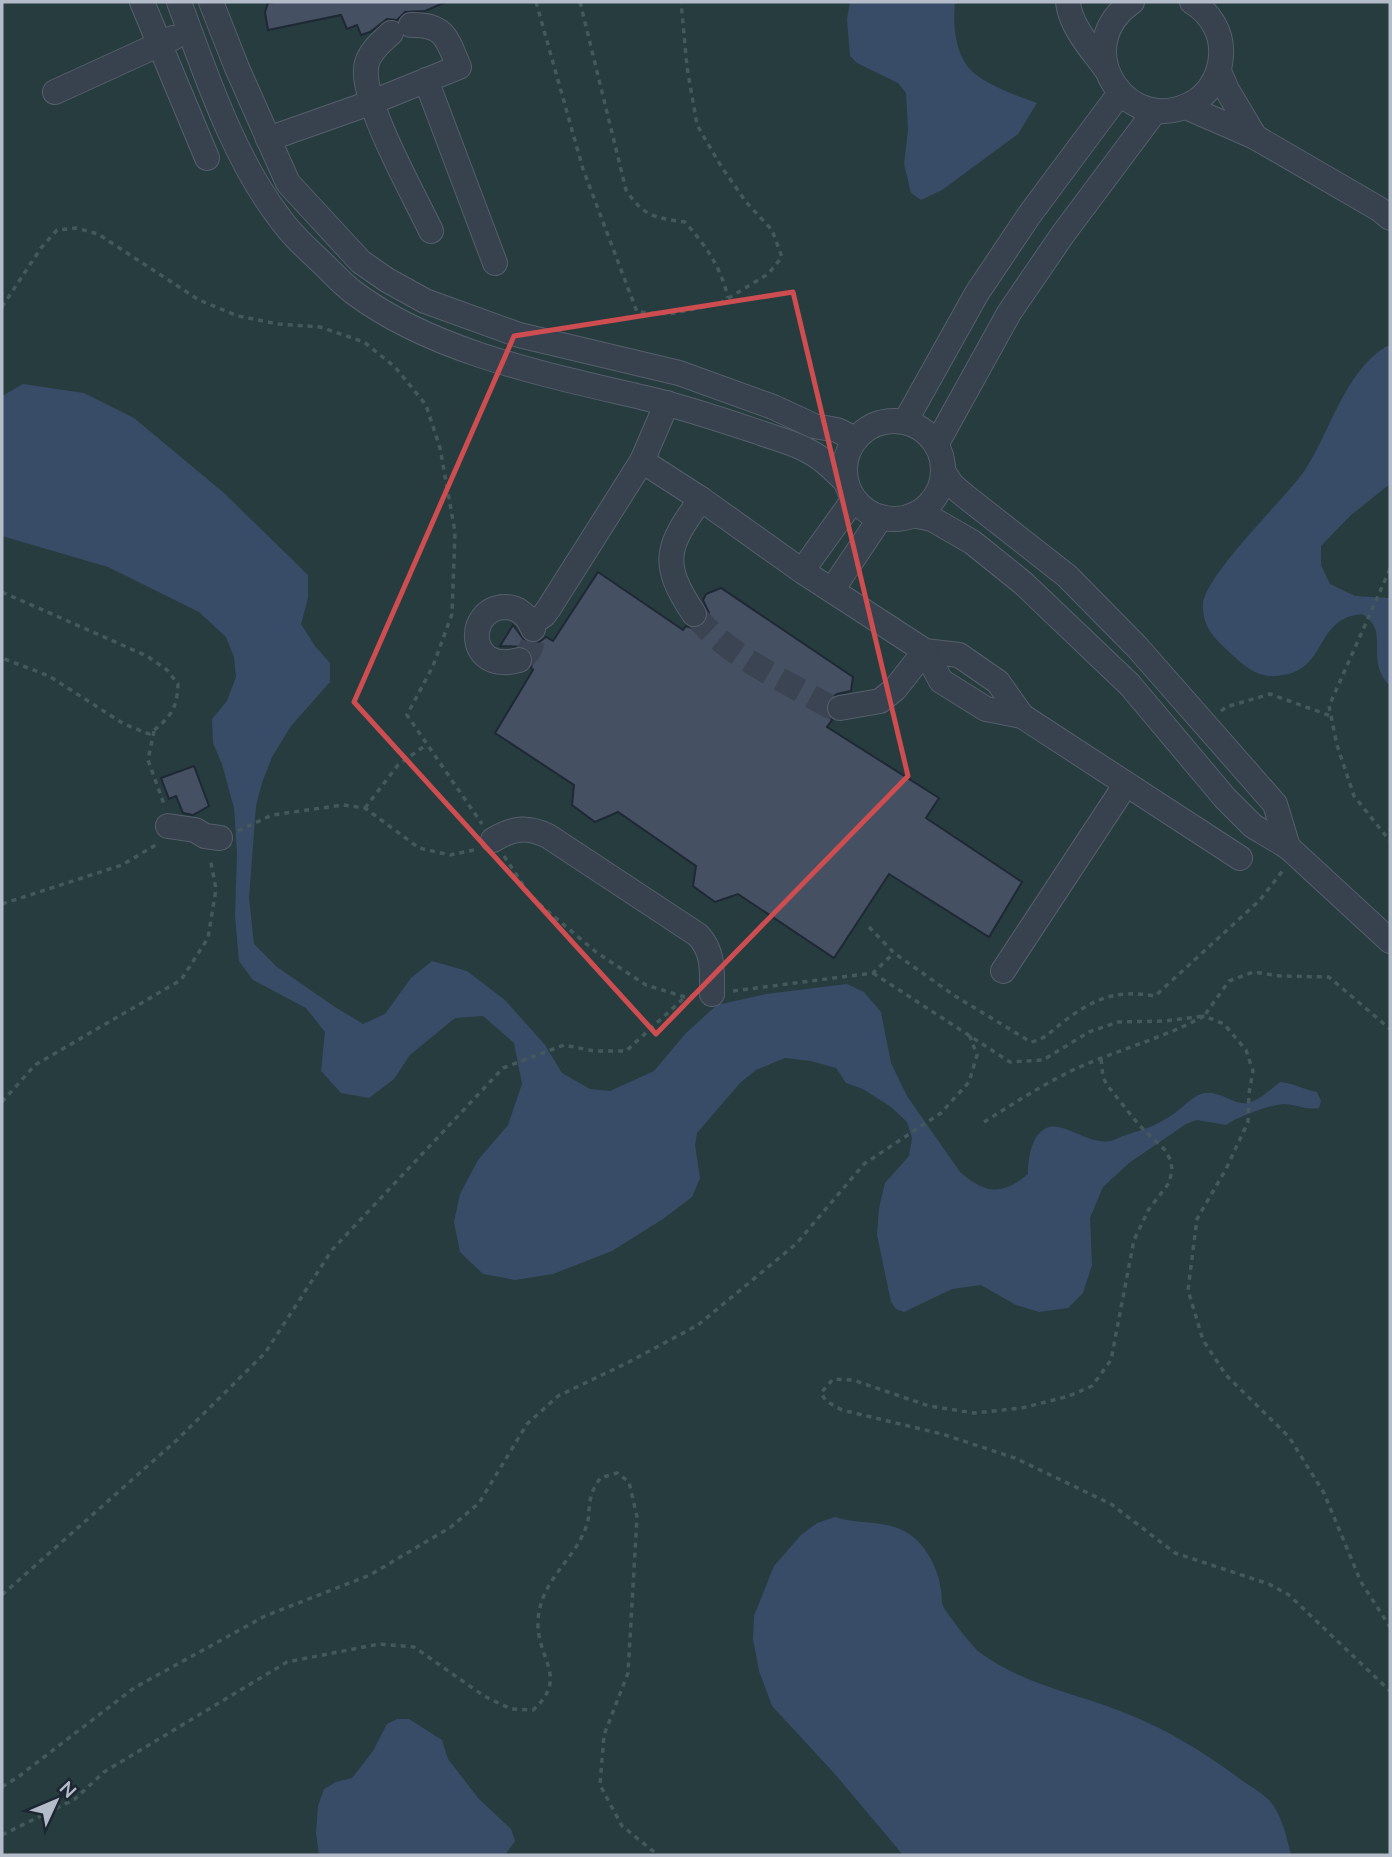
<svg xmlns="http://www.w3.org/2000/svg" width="1392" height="1857" viewBox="0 0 1392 1857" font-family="Mulish,sans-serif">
  <rect width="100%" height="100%" fill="#242f3e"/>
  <rect fill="#263c3f" x="2" y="2" width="1388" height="1853"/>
  <g fill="#394c67">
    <path d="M850,2H955C953,22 954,49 968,67C981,83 1017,96 1037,103L1018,134L942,190L921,200L911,193L904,164L908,130L906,93L898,83L857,63L850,56L847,19Z"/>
    <path d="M1387,346H1390V484L1351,515L1321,546V565L1330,584L1355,596L1390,598V686C1363,659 1392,632 1362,614C1355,615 1348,616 1342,620C1315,636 1321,673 1276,676C1255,678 1240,662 1226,649C1212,636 1202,624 1203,604C1204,577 1284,499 1303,473C1330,434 1344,371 1387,346Z"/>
    <path d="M23,384L84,393L134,418L224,493L308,575V598L301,624L315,646L330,663V682L291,726L272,757L262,783L256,806L249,898L254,944L277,967L335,1007L363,1024L385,1014L411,978L432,961L467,971L505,1000L545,1045L562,1073L590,1089L610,1091L654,1071L686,1033L717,1005L766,994L847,984L864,992L881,1012L891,1063L907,1096L960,1172C985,1194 1002,1196 1028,1174C1028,1160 1031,1132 1049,1127C1066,1123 1089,1145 1111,1141C1116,1140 1121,1136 1126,1135C1149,1128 1155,1126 1175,1113C1183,1107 1192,1097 1201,1094C1218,1088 1233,1106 1248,1103C1260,1100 1271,1089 1280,1082C1294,1083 1304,1090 1317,1092L1321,1101L1319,1108C1306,1110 1297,1105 1285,1104C1270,1104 1237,1117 1226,1125L1197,1120L1186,1124L1129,1163L1103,1187L1090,1218L1092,1265L1083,1293L1068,1308L1039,1312L1016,1305L981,1285L952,1289L904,1312L896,1309L891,1302L877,1235L879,1208L885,1183L909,1156L912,1138L907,1122L891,1107L863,1089L846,1083L836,1068L811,1061L785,1058L756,1070L740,1083L697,1133L695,1145L700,1178L692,1197L663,1219L612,1251L553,1274L515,1280L483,1274L460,1252L454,1222L460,1194L478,1160L508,1125L522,1084L514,1043L483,1016L455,1018L410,1055L394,1079L369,1098L341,1093L321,1071L325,1032L306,1008L253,980L239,961L235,916L237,853L234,808L222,764L213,743L212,719L227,701L236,677L234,657L226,637L199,612L108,567L2,536V396Z"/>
    <path d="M835,1517C856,1524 885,1521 902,1530C924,1540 938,1567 941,1590C942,1595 941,1601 943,1606C947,1614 972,1646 979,1652C1025,1686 1078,1693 1130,1715C1168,1730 1203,1752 1236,1776C1247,1785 1266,1794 1273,1805C1283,1820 1287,1838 1291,1855H903L834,1773L772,1706L759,1671L753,1639L754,1616L774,1566L801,1535L817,1523Z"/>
    <polygon points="397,1719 409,1719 442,1740 448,1759 479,1799 511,1829 515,1841 505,1855 319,1855 316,1833 318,1806 324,1789 336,1782 352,1778 373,1751 387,1724"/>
  </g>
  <g fill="#455162" stroke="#1f2835" stroke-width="2">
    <polygon points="274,2 446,2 425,11 405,12 397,20 387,19 370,32 361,35 357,25 347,29 341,15 268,30 265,12 268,3"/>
    <polygon points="598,572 683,630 686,626 694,629 701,627 707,622 709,613 703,600 706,594 721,588 853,677 851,691 837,694 826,702 826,711 832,720 827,727 939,798 926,818 1022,882 989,937 889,874 834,958 738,894 715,902 693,886 696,866 618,812 595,822 572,805 574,785 495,733 533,670 531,668 534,658 525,647 500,646 513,625 525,641 538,643 546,637 553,641"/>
    <polygon points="194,766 209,806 193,815 183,813 176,796 169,799 161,778"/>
  </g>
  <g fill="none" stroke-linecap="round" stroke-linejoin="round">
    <g stroke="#3a4453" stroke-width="24" stroke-dasharray="24 12" stroke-linecap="butt">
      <path d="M694,614C727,656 784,680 830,707L840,708"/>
      <path d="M519,660C532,653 534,642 533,629"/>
    </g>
    <g stroke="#565f6c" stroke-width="26">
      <g id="minor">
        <polyline points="142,2 207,158"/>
        <path d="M179,2C205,72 233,157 279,217C290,233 304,246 318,259C330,270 341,283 353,292C434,353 548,375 645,398C684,407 722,420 761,433C777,439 795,443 810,452C824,459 835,471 846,482"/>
        <polyline points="211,2 237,68 288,183 361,262 387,280 425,301 519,335 679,373 773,407 814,426 837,430 855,439"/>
        <path d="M1068,2C1070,26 1092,50 1106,69"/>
        <path d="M1132,2C1066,48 1129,142 1196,101C1211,91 1220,73 1221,56C1223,33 1210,13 1192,2"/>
        <path d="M391,33C381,42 367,54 366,68C362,103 414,195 431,231"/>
        <polyline points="1219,71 1227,90 1255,137"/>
        <polyline points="426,80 495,263"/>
        <polyline points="55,92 173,38"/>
        <polyline points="1186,107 1255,137 1379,209 1390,218"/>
        <path d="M268,139L370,103L459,67C447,39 445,24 411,25"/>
        <circle cx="894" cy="470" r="49"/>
        <polyline points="905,422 977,293 1030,214 1120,93"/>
        <polyline points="936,445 1009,313 1063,234 1155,111"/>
        <polyline points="642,461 701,499 802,571 925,651 959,655 998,682 1022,716 1240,858"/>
        <polyline points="943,471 952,485 965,496 1067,576 1137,647 1275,804 1288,847"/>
        <polyline points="913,515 932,519 972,542 1023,583 1130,685 1225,798 1253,826 1288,847 1390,941"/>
        <polyline points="802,571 854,499"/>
        <polyline points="832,590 881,517"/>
        <path d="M694,614C659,562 667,546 701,499"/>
        <polyline points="531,624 544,615 549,608 642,461 667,403"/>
        <polyline points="925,651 941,681 986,709 1022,716"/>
        <path d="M519,660C466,675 465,608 505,607C519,607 528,616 533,629"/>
        <polyline points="840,708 880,701 895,689 925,651"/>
        <polyline points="168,826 195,830 205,836 220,838"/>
        <path d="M493,840C513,828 526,826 548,836L698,935C714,952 712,971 712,994"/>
        <polyline points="1003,971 1126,784"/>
      </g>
    </g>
    <g stroke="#44595c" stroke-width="3.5" stroke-dasharray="5 5" stroke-linecap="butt">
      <polyline points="536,2 583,169 637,312 670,314 719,304 768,274 782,257 772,230 746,202 721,166 697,125 687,67 681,2"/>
      <path d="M580,2L626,190C643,216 655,218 685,222C706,246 721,267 728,298"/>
      <polyline points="2,307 41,248 57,230 76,228 98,234 199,300 238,316 278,324 320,327 364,342 395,367 426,405 440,448 455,532 452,614 433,666 407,715 482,824"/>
      <polyline points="1390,569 1329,706 1337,745 1354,796 1390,841"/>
      <path d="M2,592L147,656L167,670L178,684C177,710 170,718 149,734L124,724L49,676L2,658"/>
      <polyline points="1221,711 1226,707 1270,694 1331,716"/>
      <polyline points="154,731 148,760 165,807"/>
      <polyline points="365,808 398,765 426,745"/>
      <polyline points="238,831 272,815 343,805 365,808 419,848 450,855 474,850"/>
      <polyline points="504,856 531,897 596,952 646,985 685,997 691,996"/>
      <polyline points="2,904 122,865 159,843"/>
      <path d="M869,927L894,953L955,996L1031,1042C1046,1039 1051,1031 1063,1022C1093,999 1116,989 1155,996L1260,900L1284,869"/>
      <polyline points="873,973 1010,1062 1043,1060 1089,1032 1118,1022 1165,1021 1204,1016 1229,981 1253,972 1281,976 1329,977 1390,1029"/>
      <polyline points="733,991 873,973 894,953"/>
      <polyline points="1101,1059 1103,1077 1107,1085 1139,1125 1165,1150 1171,1161 1172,1171 1169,1183 1149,1209 1134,1240 1111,1360 1092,1386 1069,1396 1022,1408 974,1413 929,1406 853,1380 833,1379 821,1393 826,1401 842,1410 942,1434 1015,1458 1111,1504 1175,1553 1269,1584 1289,1595 1390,1691"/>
      <polyline points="2,1102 35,1065 181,980 208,938 216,889 210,858"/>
      <path d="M984,1122C1013,1104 1042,1085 1073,1070C1116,1050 1162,1039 1204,1016L1224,1024L1246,1050L1253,1071L1249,1093L1248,1122L1226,1169L1197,1219L1188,1290L1203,1340L1226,1375L1289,1437L1324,1493L1361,1582L1390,1627"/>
      <polyline points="2,1595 178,1439 265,1353 332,1250 503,1068 564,1045 594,1051 626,1051 684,998"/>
      <polyline points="2,1787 18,1777 134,1688 265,1616 370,1575 451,1527 479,1503 527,1424 558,1396 625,1364 698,1325 796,1244 864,1164 941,1113 969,1082 977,1055 969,1034"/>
      <path d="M2,1835L75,1799L104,1772L287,1662L379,1644L414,1647L484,1696L511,1709L533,1710C570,1677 536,1659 538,1620C541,1578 576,1560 587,1524C590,1516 588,1506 591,1497C592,1490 597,1484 600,1478L617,1473L629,1482L637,1517L628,1673L604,1735L600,1785L622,1826L658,1855"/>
    </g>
    <use href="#minor" stroke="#38414e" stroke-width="24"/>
  </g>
  <path fill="none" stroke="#ce4d50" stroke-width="5" stroke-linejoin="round" d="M793,292L908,776L656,1034L354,702L514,336Z"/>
  <rect width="1392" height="1857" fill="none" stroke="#b4bcc9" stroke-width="7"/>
  <g transform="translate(56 1801) rotate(46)" stroke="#1d2633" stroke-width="5" paint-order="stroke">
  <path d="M0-5L12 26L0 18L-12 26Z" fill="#b4bcc9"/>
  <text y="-10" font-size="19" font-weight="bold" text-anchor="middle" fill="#b4bcc9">N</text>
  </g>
</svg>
